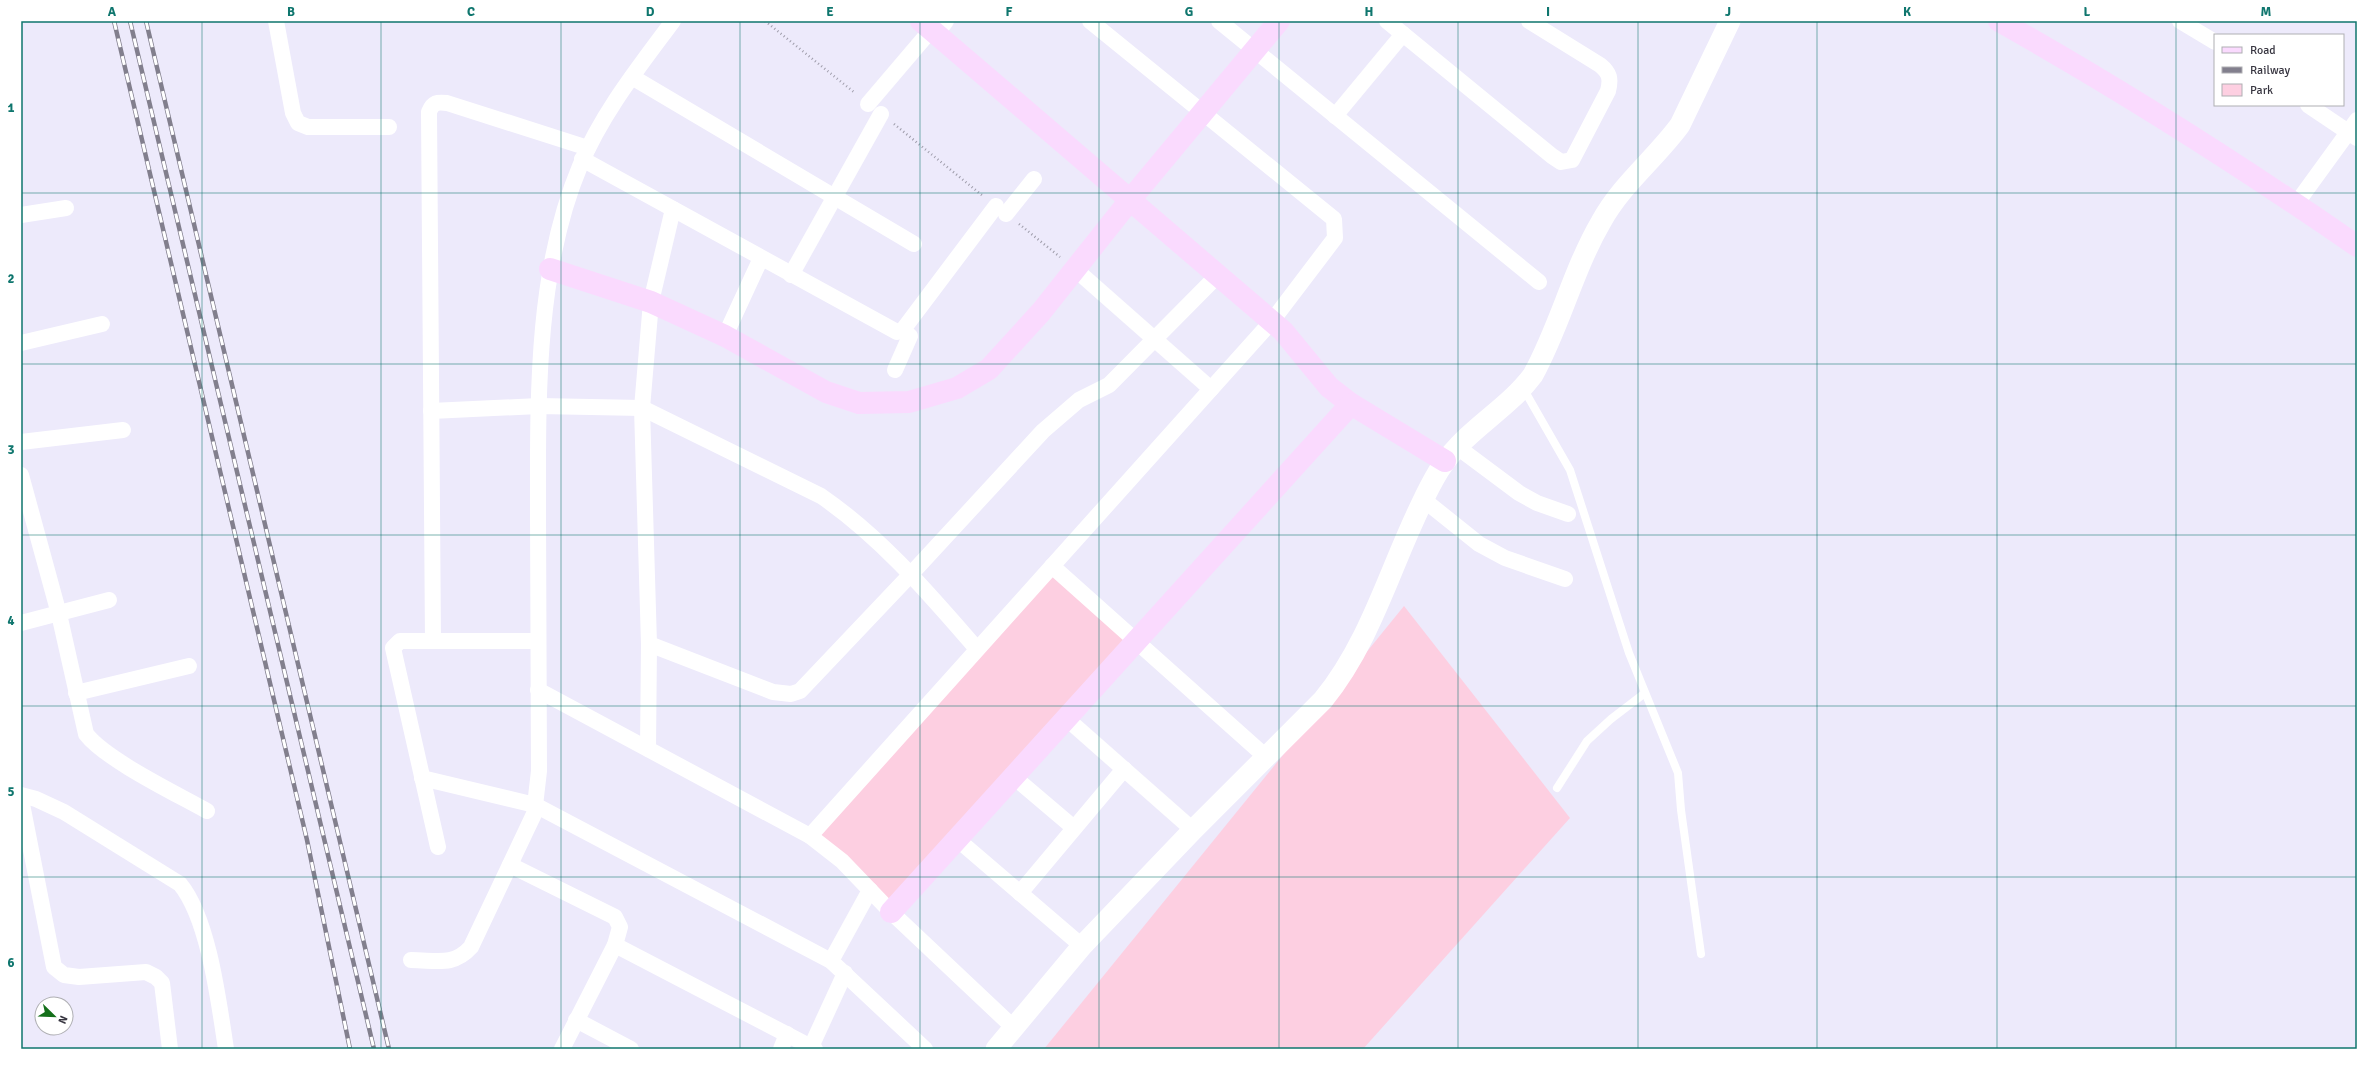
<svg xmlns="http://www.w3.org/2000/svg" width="2378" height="1070" viewBox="0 0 2378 1070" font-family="Signika,sans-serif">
  <rect width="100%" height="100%" fill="#edeafb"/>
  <g fill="#fdcfe1">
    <polygon points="1052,566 1136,641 891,912 810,836"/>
    <polygon points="1404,606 1570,818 1363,1049 1044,1049"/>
  </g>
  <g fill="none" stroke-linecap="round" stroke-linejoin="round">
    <g stroke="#9f9dab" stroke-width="2.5" stroke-dasharray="1 3" stroke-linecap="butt">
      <polyline points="765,21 855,93"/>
      <polyline points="894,124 983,196"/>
      <polyline points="1019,224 1060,257"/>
    </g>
    <g stroke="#fff" stroke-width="8">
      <polyline points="1523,388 1570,470 1629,653 1678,773 1681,810 1701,954"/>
      <polyline points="1557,788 1587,741 1611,719 1645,693"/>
    </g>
    <g stroke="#fff" stroke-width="16">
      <polyline points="276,21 293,113 298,123 308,127 389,127"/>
      <polyline points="1219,21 1539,282"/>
      <path d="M1387,21L1552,156L1561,162L1572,160L1608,91C1611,79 1610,73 1600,65L1529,21"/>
      <polyline points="2180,21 2215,42"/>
      <polyline points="936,34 946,21"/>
      <polyline points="632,77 914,244"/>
      <polyline points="868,104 931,30"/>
      <polyline points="2308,105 2357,138"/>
      <polyline points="1335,116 1403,34"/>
      <polyline points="582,159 897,332 902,331 996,206"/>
      <polyline points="2296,204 2357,120"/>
      <polyline points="1006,214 1034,179"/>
      <polyline points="21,215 66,208"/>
      <polyline points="1075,269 1211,389"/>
      <polyline points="791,275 881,114"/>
      <polyline points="725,336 761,258"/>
      <polyline points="21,343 102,324"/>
      <polyline points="895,370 910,336 902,331"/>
      <path d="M431,411L539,406L642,408L821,496C882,538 929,594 977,649"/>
      <polyline points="21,442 123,430"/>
      <polyline points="1456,446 1519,493 1537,503 1568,514"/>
      <path d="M21,475L59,614L86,734C106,760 177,794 207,811"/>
      <polyline points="1424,500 1479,544 1505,558 1565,579"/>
      <polyline points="1052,566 1266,757"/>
      <polyline points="21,623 109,600"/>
      <path d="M433,641L429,112C433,102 437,102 447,103L588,148"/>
      <polyline points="649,644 773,692 791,694 800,691 912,573 1043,431 1079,400 1109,385 1218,275"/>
      <polyline points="538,690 810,836 842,861 891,912 1014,1028"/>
      <polyline points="76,693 189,666"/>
      <polyline points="1066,718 1193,830"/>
      <polyline points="648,749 649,644 642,408 651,302 673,209"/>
      <polyline points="1014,777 1074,828"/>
      <polyline points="422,778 535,805 831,961 925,1049"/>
      <path d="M21,795L36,799L64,812L180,884C209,919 219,1004 226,1049"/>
      <polyline points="21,799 54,967 64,975 79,977 146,972 156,977 162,983 170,1049"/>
      <polyline points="810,836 1272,321 1335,238 1334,219 1090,21"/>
      <polyline points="957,839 1082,946"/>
      <polyline points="438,847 393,648 400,641 538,641"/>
      <polyline points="510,865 615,917 620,927 615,945 562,1049"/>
      <polyline points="1020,893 1124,769"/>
      <polyline points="615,945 815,1049"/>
      <path d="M411,960C436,960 453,967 471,947L534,814L539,771C538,685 538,600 538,515C538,401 535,273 580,166C602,113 639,67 673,21"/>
      <polyline points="831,961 870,890"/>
      <polyline points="576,1020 631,1049"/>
      <polyline points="811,1047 845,973"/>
      <polyline points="781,1049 787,1034"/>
    </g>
    <path stroke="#fff" stroke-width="21" d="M996,1049L1082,946L1193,830L1323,700C1376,635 1394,551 1434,479C1459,432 1503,415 1533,375C1560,326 1573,270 1601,222C1621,185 1655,159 1680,125L1730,21"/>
    <g stroke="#fadafe" stroke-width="22">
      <polyline points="921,21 1283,331 1329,387 1351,404 1445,461"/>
      <path d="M1999,21C2122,90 2241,166 2357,246"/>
      <polyline points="550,269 651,302 725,336 826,392 859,403 909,402 957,388 989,369 1041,312 1130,200 1279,21"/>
      <polyline points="891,912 1351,404"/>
    </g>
    <g stroke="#827f8d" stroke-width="4.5">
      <g id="rail">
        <polyline points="114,21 307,840 350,1049"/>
        <polyline points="130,21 374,1049"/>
        <polyline points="146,21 389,1049"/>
      </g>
    </g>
    <use href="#rail" stroke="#fff" stroke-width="3" stroke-dasharray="9" stroke-linecap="butt"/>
  </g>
  <path fill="none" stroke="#0f766e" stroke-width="1" stroke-opacity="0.55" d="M202,21V1049M381,21V1049M561,21V1049M740,21V1049M920,21V1049M1099,21V1049M1279,21V1049M1458,21V1049M1638,21V1049M1817,21V1049M1997,21V1049M2176,21V1049M21,193H2357M21,364H2357M21,535H2357M21,706H2357M21,877H2357"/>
  <rect width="2378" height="1070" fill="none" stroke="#ffffff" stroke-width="44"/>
  <rect x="2214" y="34" width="130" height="72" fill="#ffffff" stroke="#afafb3"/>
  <rect x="2222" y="47" width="20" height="6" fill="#fadafe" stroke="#afafb3"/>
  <text x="2250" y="54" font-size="12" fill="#383641">Road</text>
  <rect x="2222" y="67" width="20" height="6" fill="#827f8d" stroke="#afafb3"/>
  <text x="2250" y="74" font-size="12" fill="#383641">Railway</text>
  <rect x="2222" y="84" width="20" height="12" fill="#fdcfe1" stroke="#afafb3"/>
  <text x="2250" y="94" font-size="12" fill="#383641">Park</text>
  <g transform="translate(54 1016) rotate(113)"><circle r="19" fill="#ffffff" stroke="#afafb3"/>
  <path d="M0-3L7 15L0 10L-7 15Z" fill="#146f1a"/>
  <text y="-6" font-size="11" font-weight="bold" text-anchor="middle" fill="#383641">N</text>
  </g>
  <rect x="22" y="22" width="2334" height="1026" fill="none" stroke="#0f766e" stroke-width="1.5"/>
  <g font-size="13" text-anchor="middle" font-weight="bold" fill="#0f766e">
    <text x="112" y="16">A</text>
    <text x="291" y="16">B</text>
    <text x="471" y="16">C</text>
    <text x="650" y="16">D</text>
    <text x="830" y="16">E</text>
    <text x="1009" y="16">F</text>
    <text x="1189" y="16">G</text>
    <text x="1369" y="16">H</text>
    <text x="1548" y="16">I</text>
    <text x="1728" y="16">J</text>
    <text x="1907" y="16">K</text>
    <text x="2087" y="16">L</text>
    <text x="2266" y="16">M</text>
    <text x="11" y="112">1</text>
    <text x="11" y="283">2</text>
    <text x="11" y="454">3</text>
    <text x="11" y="625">4</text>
    <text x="11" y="796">5</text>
    <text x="11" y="967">6</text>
  </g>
</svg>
